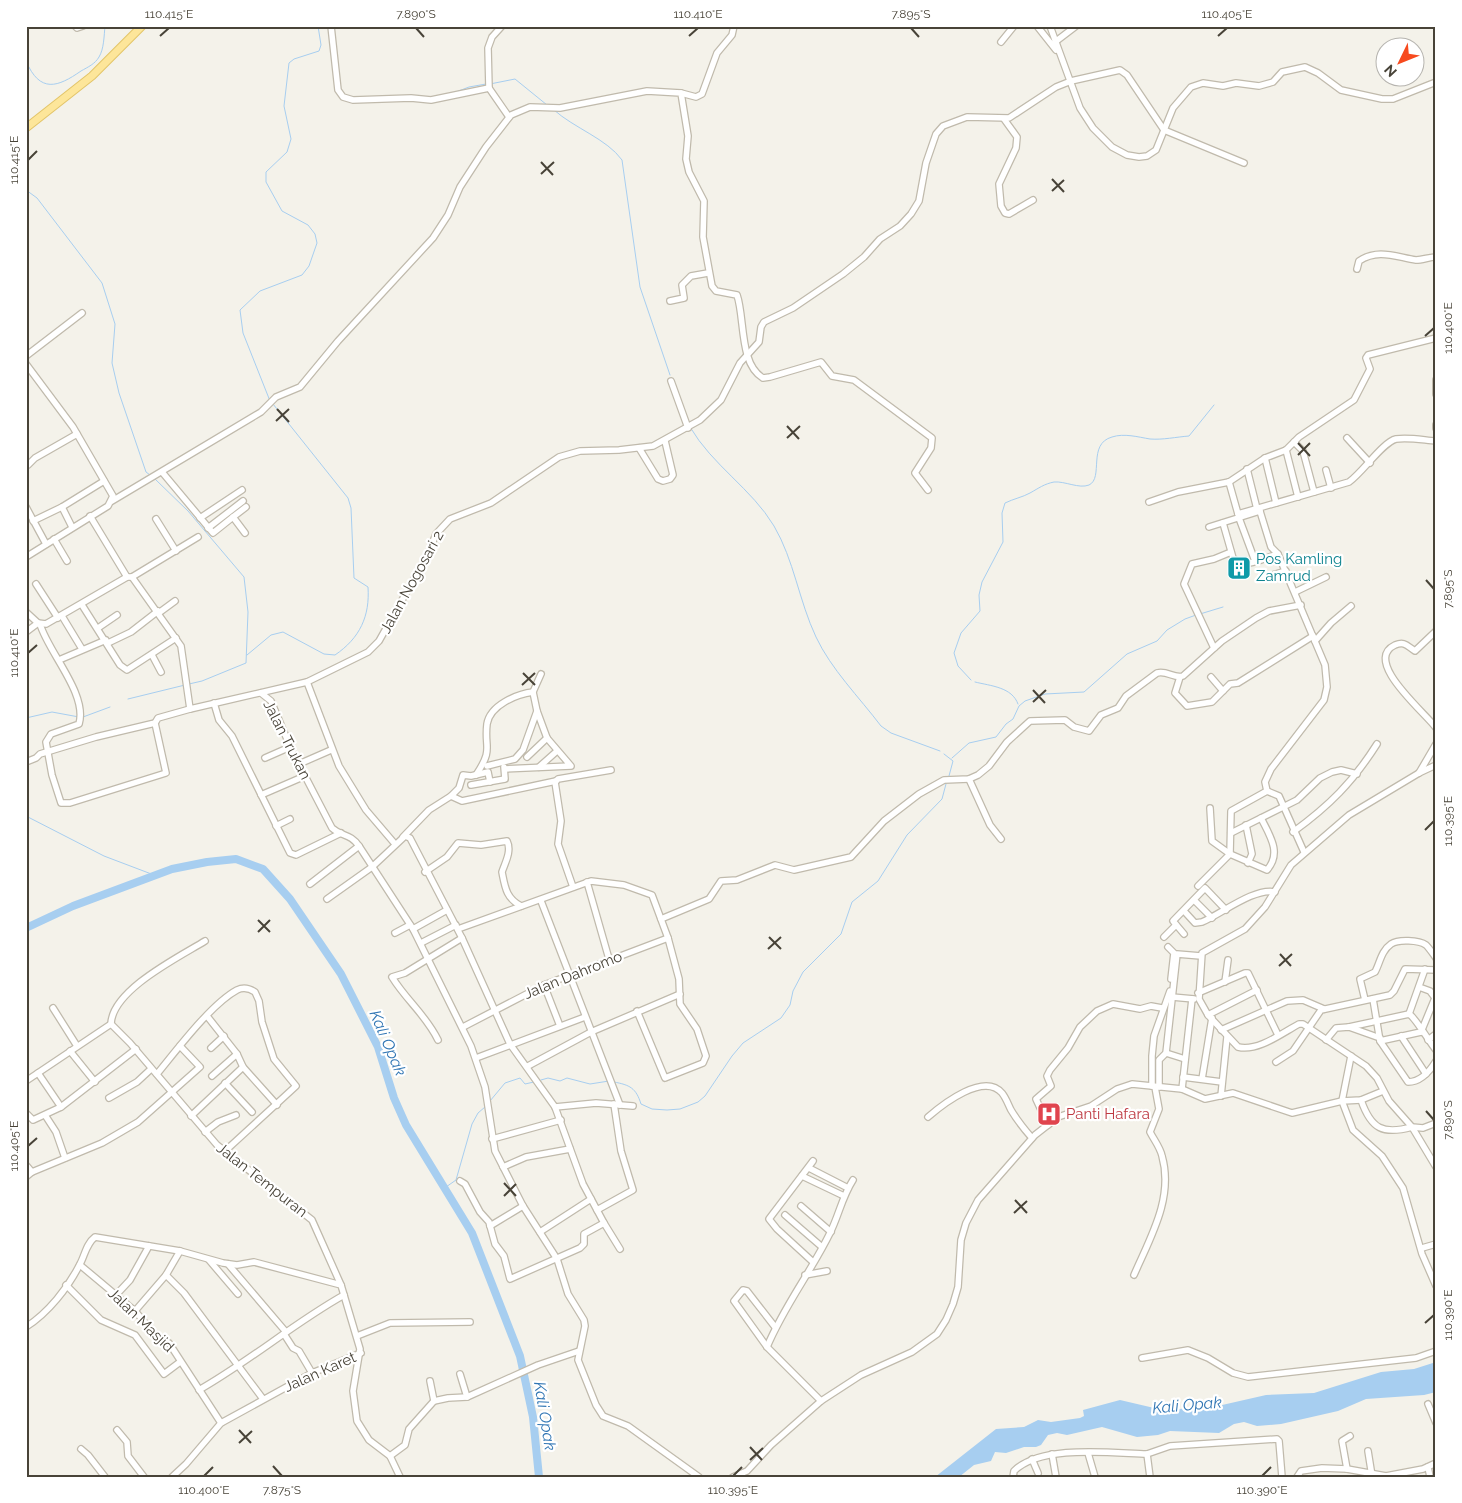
<svg xmlns="http://www.w3.org/2000/svg" width="1462" height="1503" viewBox="0 0 1462 1503" font-family="Raleway,sans-serif">
  <rect width="100%" height="100%" fill="#f4f2ea"/>
  <polygon fill="#a7cef0" points="1436,1362 1436,1392 1424,1395 1366,1399 1338,1411 1281,1424 1257,1426 1244,1422 1234,1424 1219,1433 1170,1431 1158,1435 1137,1437 1102,1427 1067,1435 1057,1433 1048,1435 1041,1445 1036,1447 1024,1447 1006,1453 995,1452 991,1461 974,1465 959,1477 935,1477 996,1429 1024,1427 1038,1420 1051,1422 1080,1418 1084,1416 1083,1410 1120,1400 1167,1411 1193,1407 1209,1408 1266,1395 1314,1393 1381,1372 1414,1369"/>
  <g fill="none" stroke-linecap="round" stroke-linejoin="round">
    <g stroke="#a7cef0" stroke-width="1">
      <path d="M26,61C40,94 58,87 81,71C88,67 95,64 99,57C104,49 104,36 105,26"/>
      <polyline points="490,84 515,79 547,105"/>
      <polyline points="456,92 469,87 486,84"/>
      <path d="M554,110C574,128 607,139 622,160L640,287L670,375"/>
      <polyline points="26,190 37,198 102,283 115,324 112,363 119,393 146,472 150,475"/>
      <polyline points="270,401 243,333 240,310 260,291 302,275 309,266 317,243 315,234 308,225 282,211 266,182 266,172 287,152 291,139 284,106 289,63 294,59 319,51 321,45 318,26"/>
      <path d="M690,427C712,465 752,489 774,526C794,560 799,601 816,637C831,669 859,697 881,726L891,733L940,751"/>
      <polyline points="155,479 188,511 244,577 248,612 246,663 202,681 189,684"/>
      <polyline points="1200,614 1223,607"/>
      <path d="M247,655L271,635L283,632L324,654L335,655C360,638 370,616 368,587L354,578L351,508L348,498L273,404"/>
      <path d="M971,680L958,666L954,653L961,633L980,611L979,595L982,582L1003,542L1002,513L1005,503C1013,499 1023,497 1030,493C1039,488 1044,484 1054,482C1065,481 1079,489 1089,485C1104,478 1087,444 1112,437C1124,433 1138,437 1150,439C1163,440 1176,437 1189,436L1214,405"/>
      <path d="M975,682C991,686 1012,687 1018,704"/>
      <polyline points="128,699 185,685"/>
      <polyline points="83,717 110,707"/>
      <polyline points="26,718 52,712 79,717"/>
      <polyline points="944,754 953,761 949,776"/>
      <polyline points="952,758 969,743 996,737 1006,724 1013,719 1019,706 1025,701 1045,694 1084,692 1127,654 1157,641 1167,630 1185,619 1196,615"/>
      <polyline points="26,816 104,856 154,875"/>
      <polyline points="541,1080 548,1078 560,1081 567,1078 590,1084 609,1081"/>
      <path d="M614,1082C630,1085 636,1088 641,1104L652,1109L667,1110L680,1109L698,1102L705,1096L732,1056L743,1043L781,1018L790,1005L793,991L803,972L841,934L852,902L878,881L907,835L942,799L946,784"/>
      <polyline points="490,1101 505,1083 520,1078 525,1084 534,1082"/>
      <polyline points="446,1187 456,1180 472,1124 478,1113 485,1107"/>
    </g>
    <polyline stroke="#a7cef0" stroke-width="8" points="26,928 73,906 172,869 207,862 236,859 263,869 290,899 341,974 378,1047 394,1098 406,1125 472,1233 520,1356 533,1417 539,1477"/>
    <g stroke="#c0baac" stroke-width="8">
      <g id="minor">
        <polyline points="75,26 77,28 83,26"/>
        <polyline points="331,26 338,90 343,97 353,100 411,98 431,100 489,88"/>
        <polyline points="502,26 492,37 488,48 489,88 509,117"/>
        <polyline points="1037,26 1056,50"/>
        <polyline points="1050,26 1080,108 1093,128 1112,147 1127,155 1139,157 1147,156 1156,150 1173,108 1191,87 1203,83 1223,86 1236,83 1259,86 1273,82 1282,72 1305,67 1318,73 1341,90 1382,99 1393,99 1436,82"/>
        <polyline points="1001,42 1014,26"/>
        <polyline points="1055,42 1076,26"/>
        <polyline points="681,93 696,97 702,94 717,53 732,35 734,26"/>
        <polyline points="1004,119 1017,137 1016,148 999,184 1001,206 1005,213 1009,214 1033,200"/>
        <path d="M1357,269L1359,261C1378,248 1396,257 1416,260C1423,260 1429,257 1436,257"/>
        <polyline points="670,301 684,298 682,285 691,276 708,273"/>
        <polyline points="26,356 82,313"/>
        <polyline points="26,364 73,427 113,496 108,506 26,557"/>
        <polyline points="671,381 688,428"/>
        <polyline points="1436,394 1436,380"/>
        <polyline points="1436,425 1436,428"/>
        <polyline points="1347,438 1370,463"/>
        <polyline points="1294,442 1303,451 1314,492"/>
        <polyline points="639,448 658,479 663,481 670,479 673,475 665,441"/>
        <polyline points="1286,450 1298,497"/>
        <polyline points="1265,458 1276,503"/>
        <polyline points="28,465 35,458 77,434"/>
        <polyline points="1247,469 1257,509"/>
        <polyline points="1326,470 1331,488"/>
        <polyline points="162,472 213,533 233,517"/>
        <polyline points="1229,482 1265,458 1286,450 1299,437 1354,400 1370,369 1366,358 1368,355 1436,338"/>
        <polyline points="1229,482 1238,514"/>
        <path d="M112,501L261,412L276,397L300,387L338,341L433,238L448,215L460,187L486,147L511,115L530,107L560,108L647,91L681,93L688,136L686,159L689,172L704,201L703,237L712,286L716,291L737,295C745,318 739,364 763,378L770,377L821,362L832,376L854,380L932,438L931,448L915,473L928,490"/>
        <polyline points="1149,502 1178,492 1229,482"/>
        <polyline points="26,507 46,544"/>
        <polyline points="62,507 72,527"/>
        <polyline points="1259,508 1271,547 1278,554 1325,665 1327,687 1324,700 1271,769 1265,782 1267,791"/>
        <path d="M1238,514L1349,482C1363,472 1383,442 1396,439C1408,437 1423,440 1436,441"/>
        <polyline points="90,516 127,577"/>
        <polyline points="200,518 242,490"/>
        <polyline points="1239,518 1255,561"/>
        <polyline points="156,519 176,551"/>
        <polyline points="33,521 62,507 104,481"/>
        <path d="M1223,523L1233,558C1245,570 1264,558 1278,554"/>
        <polyline points="1209,527 1260,511"/>
        <polyline points="208,528 243,501"/>
        <polyline points="245,533 233,517 246,507"/>
        <polyline points="54,539 67,561"/>
        <polyline points="132,577 181,646 190,709 307,682 368,652 379,641 428,554 436,534 450,519 491,503 559,457 580,451 619,450 653,446 700,420 721,400 740,363 759,342 761,327 764,322 793,308 843,274 864,257 880,239 900,226 911,214 919,201 926,163 936,134 943,126 967,117 1009,118 1056,87 1071,81 1120,70 1127,75 1164,130 1244,163"/>
        <polyline points="1265,577 1286,571"/>
        <polyline points="36,584 58,618"/>
        <polyline points="1295,592 1326,577"/>
        <polyline points="82,605 120,665 127,670 176,638"/>
        <polyline points="26,612 38,623 46,624 127,577 132,577 198,537"/>
        <polyline points="160,612 175,601"/>
        <polyline points="62,616 82,649"/>
        <path d="M40,624C48,652 88,694 79,724L51,734L46,742L52,775L61,803H70L166,773L155,723"/>
        <polyline points="98,628 117,615"/>
        <path d="M1436,631L1415,651C1407,646 1405,641 1395,645C1361,661 1428,715 1436,728"/>
        <polyline points="26,632 38,623"/>
        <polyline points="1315,641 1331,623 1351,606"/>
        <polyline points="108,643 131,632 158,611"/>
        <polyline points="1214,648 1184,584 1192,564 1214,559 1231,552"/>
        <polyline points="152,655 161,672"/>
        <polyline points="59,660 106,640"/>
        <polyline points="1180,677 1175,693 1187,706 1212,702 1230,684 1238,683 1313,636"/>
        <polyline points="1211,677 1223,691"/>
        <polyline points="307,682 339,766 366,810 395,844"/>
        <path d="M261,693L271,701L292,751L332,828C342,837 350,833 359,846L413,929L471,1046L485,1087L495,1151L523,1206L557,1259L568,1294L584,1320L585,1326L578,1360L596,1405L603,1416L628,1426L699,1477"/>
        <polyline points="214,703 219,720 232,736 290,853 296,855 341,833"/>
        <polyline points="527,757 547,738"/>
        <polyline points="265,758 290,747"/>
        <polyline points="26,762 36,758 40,754 96,737 155,723 158,718 190,709"/>
        <polyline points="299,764 331,750"/>
        <path d="M1436,765L1419,773L1349,815L1291,865L1265,907L1245,929L1202,953L1199,999L1208,1015L1238,1047C1258,1052 1282,1033 1299,1024H1303L1366,1066L1377,1078L1389,1101L1412,1127L1423,1128L1436,1123"/>
        <polyline points="487,766 515,759 523,750 537,711 533,692"/>
        <polyline points="539,767 557,751"/>
        <polyline points="505,769 571,766 547,738 537,711"/>
        <polyline points="1419,773 1436,744"/>
        <path d="M476,775C494,748 484,749 487,724C490,705 517,694 533,692L541,674"/>
        <polyline points="969,779 990,825 1001,839"/>
        <polyline points="471,785 505,779 504,767"/>
        <polyline points="261,795 305,776"/>
        <polyline points="451,796 459,788 463,775 471,776 488,772 490,782"/>
        <path d="M1210,808L1212,841L1230,854L1267,870C1282,853 1270,836 1261,818"/>
        <polyline points="1246,825 1252,854 1248,863"/>
        <polyline points="276,826 290,819"/>
        <path d="M1293,832C1329,806 1353,782 1377,744"/>
        <polyline points="1231,833 1297,800 1320,778 1332,772 1341,770 1357,774"/>
        <polyline points="403,837 429,810 451,796 462,801 556,781"/>
        <path d="M425,872L447,857L458,843L481,845L507,841C512,851 505,863 502,872C505,887 506,898 521,906"/>
        <polyline points="587,882 609,959"/>
        <polyline points="310,884 359,846"/>
        <polyline points="1198,886 1230,854 1231,811 1267,791 1279,796 1304,852"/>
        <polyline points="573,887 558,844 561,821 555,782 558,779 611,770"/>
        <polyline points="327,899 372,867 405,836 410,838 462,938 510,1044 555,1107 583,1184 604,1223 584,1234 584,1244 580,1248 510,1279 504,1256 495,1244 489,1222 480,1212 465,1184 460,1181"/>
        <polyline points="1194,900 1212,918"/>
        <polyline points="541,901 620,1105"/>
        <path d="M1184,911L1195,923L1202,922C1221,914 1255,887 1275,892"/>
        <path d="M661,919L709,899L721,881L737,880L775,865L794,870L851,857L884,821L919,794L944,780L969,779L978,775L989,766L1007,742L1030,721L1065,720L1074,727L1089,731L1101,715L1118,708L1126,696L1157,673C1167,670 1174,679 1183,676L1222,641L1256,618L1269,611L1301,605"/>
        <polyline points="413,929 447,910"/>
        <polyline points="458,929 591,881 624,885 652,895 668,938 544,985 463,1027"/>
        <polyline points="395,933 410,925"/>
        <polyline points="1184,934 1173,921 1205,888 1226,910"/>
        <polyline points="1164,937 1176,925"/>
        <polyline points="421,943 456,925"/>
        <polyline points="1168,947 1174,953 1171,979"/>
        <polyline points="1225,982 1228,960"/>
        <polyline points="544,985 560,1026"/>
        <polyline points="1419,987 1430,991 1436,999"/>
        <polyline points="1198,993 1245,973 1248,973 1278,1035"/>
        <polyline points="1172,997 1194,999"/>
        <path d="M1373,999L1380,1041L1408,1082C1421,1082 1430,1071 1436,1061"/>
        <path d="M1365,1000L1360,979L1375,972C1380,963 1381,951 1391,944C1398,939 1419,940 1426,945C1430,949 1433,954 1436,958"/>
        <polyline points="53,1008 77,1046"/>
        <polyline points="637,1011 665,1078 703,1063 706,1056 697,1029 680,1004 679,979 668,938"/>
        <polyline points="1409,1014 1425,969"/>
        <polyline points="1208,1015 1257,990"/>
        <polyline points="207,1016 237,1054 243,1067 277,1105"/>
        <path d="M111,1024C112,990 179,957 205,941"/>
        <path d="M1349,1027L1409,1014C1416,1018 1429,1042 1436,1050"/>
        <polyline points="1221,1030 1287,1001 1303,1000 1324,1009"/>
        <polyline points="1421,1032 1435,998"/>
        <polyline points="1401,1036 1426,1074"/>
        <path d="M438,1040C426,1015 406,1000 392,977L405,973L462,938"/>
        <polyline points="1326,1040 1336,1028 1349,1027 1380,1038"/>
        <polyline points="1428,1040 1436,1034"/>
        <polyline points="1380,1041 1421,1032"/>
        <polyline points="211,1048 224,1036"/>
        <polyline points="70,1051 95,1082"/>
        <polyline points="1166,1053 1185,1059"/>
        <polyline points="1351,1056 1342,1101 1353,1130 1382,1156 1403,1188 1422,1254 1436,1286"/>
        <polyline points="476,1058 585,1017"/>
        <polyline points="1276,1062 1293,1051 1321,1010 1390,995 1394,991 1405,969 1436,970"/>
        <polyline points="528,1066 591,1032 680,994"/>
        <polyline points="38,1073 61,1107"/>
        <path d="M157,1074C176,1051 211,1004 237,990C243,987 249,988 255,992L259,1001L262,1022L274,1059L296,1086L224,1152"/>
        <polyline points="212,1076 237,1054"/>
        <polyline points="1183,1077 1222,1082"/>
        <polyline points="1202,1079 1212,1018"/>
        <polyline points="26,1081 111,1024 130,1043 217,1145 312,1220 341,1285"/>
        <polyline points="225,1083 252,1112"/>
        <polyline points="1152,1086 1152,1056 1154,1036 1170,991"/>
        <polyline points="1159,1087 1159,1060 1166,1053 1177,954 1201,956"/>
        <polyline points="1182,1089 1192,999"/>
        <polyline points="1221,1096 1227,1037"/>
        <polyline points="109,1098 137,1082 151,1069"/>
        <path d="M1361,1100C1371,1129 1383,1135 1412,1127L1436,1167"/>
        <polyline points="555,1107 596,1103 633,1106"/>
        <polyline points="26,1113 33,1120 61,1107 136,1049"/>
        <polyline points="45,1115 56,1132 65,1158"/>
        <polyline points="191,1116 243,1067"/>
        <path d="M928,1117C943,1104 984,1072 1002,1093C1006,1098 1008,1104 1011,1110C1017,1120 1024,1129 1032,1138"/>
        <polyline points="1048,1125 1036,1099 1051,1086 1047,1076 1050,1070 1068,1048 1080,1027 1097,1011 1113,1004 1140,1009 1151,1006 1162,1008"/>
        <polyline points="205,1132 218,1122 236,1115"/>
        <polyline points="492,1139 561,1120"/>
        <polyline points="26,1165 32,1172 26,1177"/>
        <polyline points="503,1167 526,1157 570,1149"/>
        <polyline points="809,1168 848,1188"/>
        <polyline points="32,1172 102,1143 138,1122 200,1067 180,1046"/>
        <polyline points="802,1176 844,1196"/>
        <polyline points="801,1206 831,1232"/>
        <polyline points="597,1210 633,1190 621,1151 614,1104"/>
        <polyline points="785,1215 822,1247"/>
        <polyline points="604,1223 620,1249"/>
        <polyline points="490,1226 523,1206"/>
        <polyline points="540,1232 591,1199"/>
        <polyline points="1422,1248 1436,1244"/>
        <polyline points="209,1260 238,1294"/>
        <polyline points="813,1262 777,1229 769,1219 813,1161"/>
        <polyline points="228,1264 286,1332"/>
        <polyline points="80,1265 135,1311 159,1339 169,1343 221,1423"/>
        <polyline points="166,1275 184,1293 263,1399"/>
        <polyline points="805,1275 827,1271"/>
        <path d="M1134,1275C1150,1238 1174,1198 1162,1156C1160,1147 1154,1140 1150,1132L1159,1109L1155,1087"/>
        <polyline points="66,1285 101,1320 135,1335 164,1374 180,1362"/>
        <polyline points="116,1295 130,1280 149,1246"/>
        <polyline points="135,1311 166,1275 180,1251"/>
        <path d="M26,1327C48,1313 68,1288 80,1264C85,1255 86,1244 95,1237L180,1251L223,1263L237,1265L254,1262L341,1285L360,1349L353,1391L357,1421L369,1440L390,1456L400,1477"/>
        <polyline points="775,1327 747,1291 743,1290 734,1301 767,1347 821,1401"/>
        <polyline points="284,1334 293,1348 299,1351 312,1373"/>
        <polyline points="357,1336 390,1323 470,1322"/>
        <path d="M767,1347C784,1306 811,1272 830,1233C839,1215 842,1197 853,1180"/>
        <polyline points="1142,1358 1188,1350 1208,1358 1233,1373 1248,1377 1416,1358 1436,1351"/>
        <polyline points="460,1374 467,1397"/>
        <polyline points="430,1381 434,1401"/>
        <path d="M199,1390C250,1361 294,1323 344,1295"/>
        <polyline points="1428,1404 1436,1423"/>
        <polyline points="117,1430 127,1442 128,1456 144,1477"/>
        <polyline points="81,1449 88,1455 105,1477"/>
        <polyline points="1368,1451 1372,1476"/>
        <polyline points="1088,1453 1095,1477"/>
        <polyline points="1052,1454 1056,1477"/>
        <polyline points="390,1456 405,1445 409,1429 434,1401 448,1398 467,1397 538,1365 579,1351"/>
        <polyline points="1032,1459 1038,1473"/>
        <polyline points="1428,1467 1430,1477"/>
        <polyline points="1347,1469 1342,1441 1350,1436"/>
        <polyline points="172,1477 186,1464 221,1423 312,1373 361,1353"/>
        <polyline points="733,1477 747,1471 771,1445 821,1401 861,1375 912,1352 937,1334 946,1320 953,1304 958,1287 961,1240 966,1223 978,1200 1035,1135 1058,1117 1091,1106 1117,1089 1132,1084 1182,1089 1205,1099 1233,1093 1292,1113 1342,1101 1361,1100 1383,1091"/>
        <path d="M1013,1477L1014,1471C1041,1444 1112,1453 1147,1454"/>
        <polyline points="1150,1477 1147,1454 1170,1446 1277,1439 1279,1441 1282,1477"/>
        <polyline points="1297,1477 1301,1471 1322,1468 1347,1469 1386,1476 1423,1469 1436,1463"/>
      </g>
    </g>
    <g stroke="#e3c569" stroke-width="9">
      <polyline id="major" points="26,128 92,76 142,26"/>
    </g>
    <use href="#minor" stroke="#fff" stroke-width="5.5"/>
    <use href="#major" stroke="#fde69a" stroke-width="7"/>
  </g>
  <path fill="none" stroke="#484338" stroke-width="2" d="M416,28L424,37M911,28L919,37M160,36L169,28M689,36L698,28M1218,36L1227,28M28,160L37,151M541,162L553,175M541,174L554,162M1052,179L1064,192M1052,191L1064,180M1425,336L1434,328M277,409L289,422M276,421L289,409M787,426L799,439M787,438L800,426M1298,443L1310,456M1298,455L1310,443M1426,580L1434,589M28,653L37,645M523,673L535,685M522,685L535,673M1033,690L1045,703M1033,702L1046,690M1425,830L1434,821M258,920L270,932M258,932L270,920M769,937L781,949M768,949L781,937M1280,954L1291,966M1279,966L1292,954M1426,1111L1434,1120M28,1146L37,1138M504,1183L516,1196M504,1196L516,1184M1015,1200L1027,1213M1014,1213L1027,1201M1425,1323L1434,1315M239,1430L251,1443M239,1443L252,1431M750,1447L762,1460M750,1460L763,1448M273,1466L282,1476M204,1476L213,1467M733,1476L742,1467M1262,1476L1271,1467"/>
  <defs>
    <g id="building-square" transform="scale(1.25)"><rect x="-9" y="-9" width="18" height="18" rx="4" fill="#0f9aa8" stroke="#fff"/><path d="M-4-6H4V6H1V3H-1V6H-4ZM-2.5-4.3h1.7v1.8h-1.7ZM.8-4.3h1.7v1.8H.8ZM-2.5-1h1.7V.8h-1.7ZM.8-1h1.7V.8H.8Z" fill="#fff"/></g>
    <g id="hospital-square" transform="scale(1.25)"><rect x="-9" y="-9" width="18" height="18" rx="4" fill="#e0444e" stroke="#fff"/><path d="M-5-5h3v3.5h4V-5h3V5h-3V1.5h-4V5h-3Z" fill="#fff"/></g>
  </defs>
  <g fill-rule="evenodd">
    <use href="#building-square" x="1239" y="568"/>
    <use href="#hospital-square" x="1049" y="1114"/>
  </g>
  <g text-anchor="middle" dominant-baseline="central" stroke-width="4.5" stroke-linejoin="round" paint-order="stroke">
    <g font-size="15" fill="#0d838f" stroke="#fff" text-anchor="start">
      <text x="1256" y="559">Pos Kamling<tspan x="1256" dy="17">Zamrud</tspan></text>
    </g>
    <g font-size="15" fill="#484338" stroke="#fff">
      <text transform="translate(412 582) rotate(-61)">Jalan Nogosari 2</text>
      <text transform="translate(287 740) rotate(63)">Jalan Trukan</text>
      <text transform="translate(573 975) rotate(-22)">Jalan Dahromo</text>
      <text transform="translate(262 1180) rotate(38)">Jalan Tempuran</text>
      <text transform="translate(141 1320) rotate(44)">Jalan Masjid</text>
      <text transform="translate(320 1372) rotate(-24)">Jalan Karet</text>
    </g>
    <g font-size="15" fill="#be3a42" stroke="#fff" text-anchor="start">
      <text x="1066" y="1114">Panti Hafara</text>
    </g>
    <g font-size="16" font-style="italic" fill="#3176b4" stroke="#fff">
      <text transform="translate(388 1043) rotate(67)">Kali Opak</text>
      <text transform="translate(1187 1405) rotate(-5)">Kali Opak</text>
      <text transform="translate(545 1416) rotate(81)">Kali Opak</text>
    </g>
  </g>
  <rect width="1462" height="1503" fill="none" stroke="#ffffff" stroke-width="55"/>
  <g transform="translate(1400 62) rotate(227)"><circle r="24" fill="#ffffff" stroke="#b6b4af"/>
  <path d="M0-4L9 19L0 12L-9 19Z" fill="#f74a1e"/>
  <text y="-8" font-size="14" font-weight="bold" text-anchor="middle" fill="#484338">N</text>
  </g>
  <rect x="28" y="28" width="1406" height="1448" fill="none" stroke="#484338" stroke-width="2"/>
  <g font-size="12" text-anchor="middle" fill="#484338">
    <text x="169" y="18">110.415°E</text>
    <text x="416" y="18">7.890°S</text>
    <text x="698" y="18">110.410°E</text>
    <text x="911" y="18">7.895°S</text>
    <text x="1227" y="18">110.405°E</text>
    <text transform="translate(14 160) rotate(-90)" y="4">110.415°E</text>
    <text transform="translate(1448 328) rotate(-90)" y="4">110.400°E</text>
    <text transform="translate(1448 589) rotate(-90)" y="4">7.895°S</text>
    <text transform="translate(14 653) rotate(-90)" y="4">110.410°E</text>
    <text transform="translate(1448 821) rotate(-90)" y="4">110.395°E</text>
    <text transform="translate(1448 1120) rotate(-90)" y="4">7.890°S</text>
    <text transform="translate(14 1146) rotate(-90)" y="4">110.405°E</text>
    <text transform="translate(1448 1315) rotate(-90)" y="4">110.390°E</text>
    <text x="204" y="1494">110.400°E</text>
    <text x="282" y="1494">7.875°S</text>
    <text x="733" y="1494">110.395°E</text>
    <text x="1262" y="1494">110.390°E</text>
  </g>
</svg>
